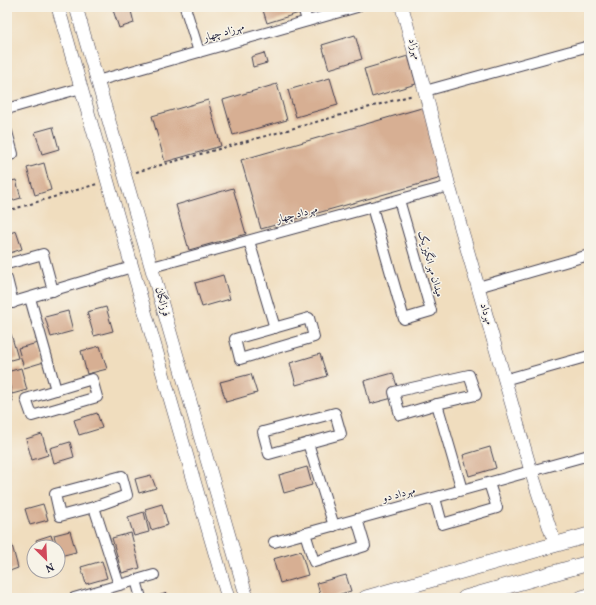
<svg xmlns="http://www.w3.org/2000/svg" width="596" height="605" viewBox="0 0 596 605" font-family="Vollkorn,Amiri,serif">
  <rect width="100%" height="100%" fill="#f7f3e8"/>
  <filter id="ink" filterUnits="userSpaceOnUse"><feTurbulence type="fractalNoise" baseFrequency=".025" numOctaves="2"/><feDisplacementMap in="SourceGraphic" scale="8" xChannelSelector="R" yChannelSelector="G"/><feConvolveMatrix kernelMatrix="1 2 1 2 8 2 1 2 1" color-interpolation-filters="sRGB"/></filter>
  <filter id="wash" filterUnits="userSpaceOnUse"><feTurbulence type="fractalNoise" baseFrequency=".012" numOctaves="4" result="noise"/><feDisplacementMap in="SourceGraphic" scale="16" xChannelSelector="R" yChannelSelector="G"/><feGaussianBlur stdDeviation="0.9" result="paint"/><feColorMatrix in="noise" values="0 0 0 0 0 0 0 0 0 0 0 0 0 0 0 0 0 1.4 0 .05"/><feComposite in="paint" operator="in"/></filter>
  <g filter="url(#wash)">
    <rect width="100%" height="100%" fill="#f0ddbe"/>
    <g id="blocks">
      <g fill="#d7af93">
        <polygon points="122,7 130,7 134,23 119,28 113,10"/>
        <polygon points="262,7 297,7 299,13 267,23"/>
        <polygon points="355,35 362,59 329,69 322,45"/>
        <polygon points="264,53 267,63 253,67 251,57"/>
        <polygon points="408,56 416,84 372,97 364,69"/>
        <polygon points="330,78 338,105 296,117 288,90"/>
        <polygon points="277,84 287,120 233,135 223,100"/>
        <polygon points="208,100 221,146 165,162 152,116"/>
        <polygon points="425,107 445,177 261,229 241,160"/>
        <polygon points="53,127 59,149 42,154 35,132"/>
        <polygon points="44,163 51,190 35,195 27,168"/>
        <polygon points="16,180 21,198 7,202 7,182"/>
        <polygon points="233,188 246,234 189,250 176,205"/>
        <polygon points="16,231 22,249 7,254 7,234"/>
        <polygon points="223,275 230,299 202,307 195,283"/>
        <polygon points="106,307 113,331 94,336 87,312"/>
        <polygon points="68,311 73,331 51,337 45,317"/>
        <polygon points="11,334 18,358 7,361 7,335"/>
        <polygon points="38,343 44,362 24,368 18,348"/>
        <polygon points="100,346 107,369 87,374 81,351"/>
        <polygon points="320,354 327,376 296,385 290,363"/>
        <polygon points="21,368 27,390 12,394 7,376 7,372"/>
        <polygon points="393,373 400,396 370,404 364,381"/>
        <polygon points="251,374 257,393 226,402 220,382"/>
        <polygon points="7,383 13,401 7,403"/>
        <polygon points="97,413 102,428 79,435 74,420"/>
        <polygon points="42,434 48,455 32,460 26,439"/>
        <polygon points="70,442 74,457 54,463 50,448"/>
        <polygon points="490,447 496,468 469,476 463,455"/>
        <polygon points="307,467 312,485 284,493 279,475"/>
        <polygon points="151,475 156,488 139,493 135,479"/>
        <polygon points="43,504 48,520 30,525 25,509"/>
        <polygon points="162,504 168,525 151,530 145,509"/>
        <polygon points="144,512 149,532 134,536 128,517"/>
        <polygon points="70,531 76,552 60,556 58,547 57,547 54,535"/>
        <polygon points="131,533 140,568 122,573 112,538"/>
        <polygon points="51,535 55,547 38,547 36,540"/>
        <polygon points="12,545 18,568 7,572 7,547"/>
        <polygon points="301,551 308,575 280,583 273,559"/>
        <polygon points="102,561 107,578 86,584 81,567"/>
        <polygon points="346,575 351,591 327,598 321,598 317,583"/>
        <polygon points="167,593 168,598 152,598"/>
      </g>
    </g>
  </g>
  <g filter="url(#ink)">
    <use href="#blocks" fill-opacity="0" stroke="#413e4f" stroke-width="1"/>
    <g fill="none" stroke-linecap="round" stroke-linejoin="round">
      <g stroke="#413e4f" stroke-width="12">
        <g id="minor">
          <polyline points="185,7 199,52"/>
          <polyline points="303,7 307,21"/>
          <polyline points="97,81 357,7"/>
          <polyline points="425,91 589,46"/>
          <polyline points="7,109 81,88"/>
          <polyline points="7,132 13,154 7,156"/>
          <polyline points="372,207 404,319 431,311 399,200"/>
          <polyline points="249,241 275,328"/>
          <polyline points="7,264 43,254 53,291"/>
          <polyline points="152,267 449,186"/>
          <polyline points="7,279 13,303"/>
          <polyline points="478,287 589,255"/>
          <polyline points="30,298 56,390"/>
          <polyline points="7,304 132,267"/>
          <polygon points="309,318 314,337 240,359 235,339"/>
          <polygon points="469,375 476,395 437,404 400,415 394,392"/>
          <polygon points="92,379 97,397 32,416 26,399"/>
          <polyline points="504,380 589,356"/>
          <polyline points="437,404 462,490"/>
          <polygon points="335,413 341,434 269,454 263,432"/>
          <polyline points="308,443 334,526"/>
          <polygon points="122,476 127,495 94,507 60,516 55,494"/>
          <polyline points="435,498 442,524 497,508 489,483"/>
          <polyline points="94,507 119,585"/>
          <polyline points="305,533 314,562 365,546 357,519"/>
          <polyline points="274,542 589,455"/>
          <polyline points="136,580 141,598"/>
          <polyline points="74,598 154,575"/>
        </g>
      </g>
      <g stroke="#413e4f" stroke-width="14">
        <g id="tertiary">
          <polyline points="58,7 132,267 228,598"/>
          <polyline points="76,7 247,598"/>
          <polyline points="402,7 425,91 449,186 531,471 552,535"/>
        </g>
      </g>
      <g stroke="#413e4f" stroke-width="16">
        <g id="secondary">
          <polyline points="366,598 589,535"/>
          <polyline points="465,598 589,563"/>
          <polyline points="582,598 589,596"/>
        </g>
      </g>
      <g stroke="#413e4f" stroke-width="2" stroke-dasharray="3 3" stroke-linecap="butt">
        <polyline points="136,172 413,95"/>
        <polyline points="7,211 97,184"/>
      </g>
      <use href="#minor" stroke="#fff" stroke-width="10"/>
      <use href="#tertiary" stroke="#fff" stroke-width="13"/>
      <use href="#secondary" stroke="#fff" stroke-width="15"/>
    </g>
  </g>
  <g text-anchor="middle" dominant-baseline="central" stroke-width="3" stroke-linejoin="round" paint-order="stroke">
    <g font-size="11" fill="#22223b" stroke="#f7f3e8">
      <text transform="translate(224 33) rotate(-16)">مهرزاد چهار</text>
      <text transform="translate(414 49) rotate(75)">مهرزاد</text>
      <text transform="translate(297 215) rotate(-15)">مهرداد چهار</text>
      <text transform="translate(430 264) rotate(74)">میدان مهر انگیز یک</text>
      <text transform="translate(162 302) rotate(74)">فرزانگان</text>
      <text transform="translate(486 314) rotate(74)">مهرداد</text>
      <text transform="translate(399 495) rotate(-15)">مهرداد دو</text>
    </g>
  </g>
  <rect width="596" height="605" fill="none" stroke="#f7f3e8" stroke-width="24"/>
  <g transform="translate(46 559) rotate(156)"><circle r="19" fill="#f7f3e8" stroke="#a29fa3"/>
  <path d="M0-3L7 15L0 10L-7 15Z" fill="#d1495b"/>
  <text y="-6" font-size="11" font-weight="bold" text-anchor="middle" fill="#22223b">N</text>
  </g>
</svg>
